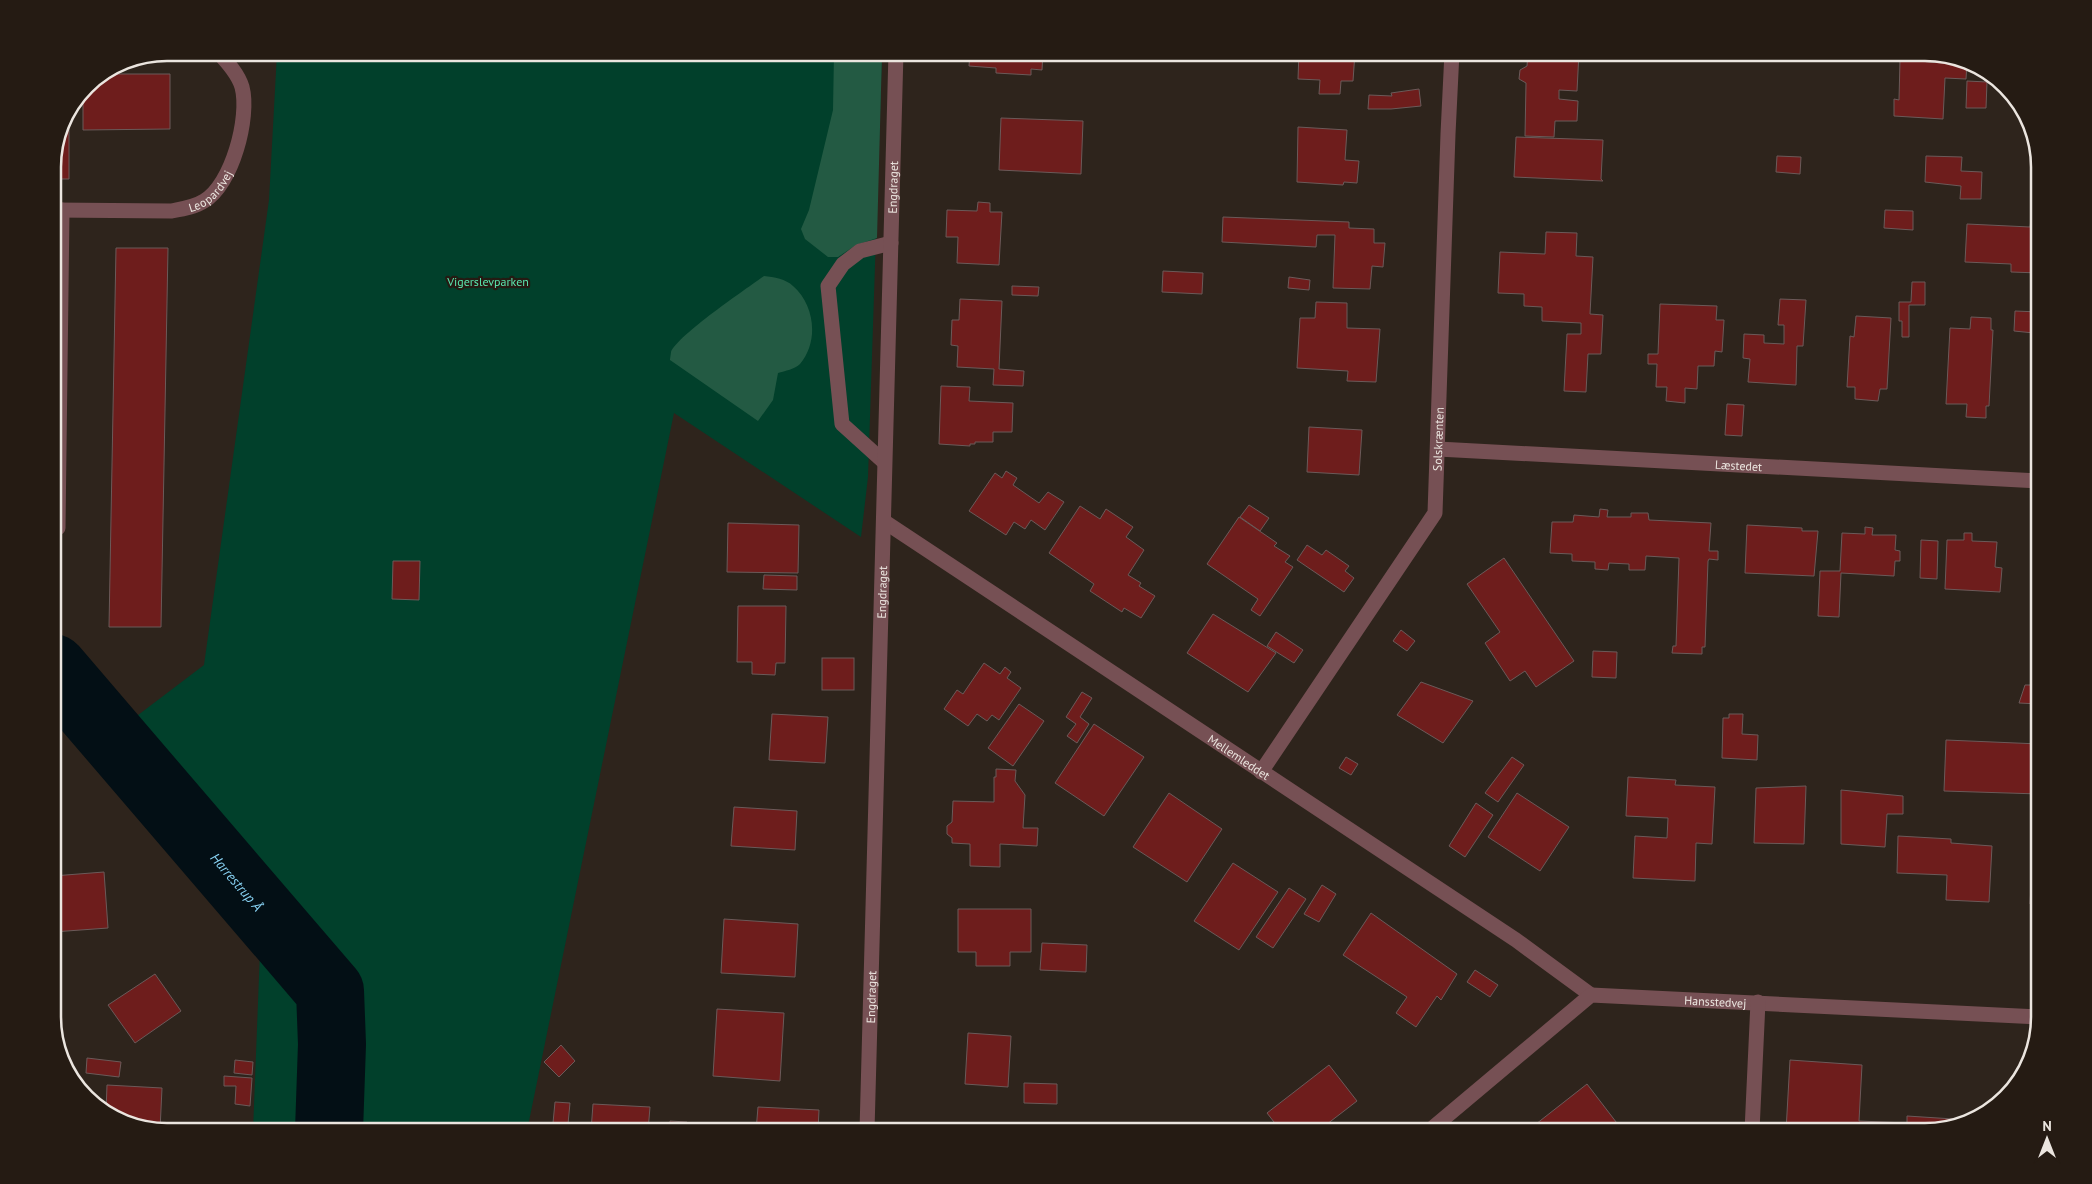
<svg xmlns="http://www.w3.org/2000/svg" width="2092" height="1184" viewBox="0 0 2092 1184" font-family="'PT Sans',sans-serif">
  <rect width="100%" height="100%" fill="#2e241c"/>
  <polygon fill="#01402b" points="277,53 882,53 868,477 861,537 674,413 527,1131 253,1131 260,951 88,753 204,665 269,200"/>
  <g fill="#235a43">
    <polygon points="834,53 882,53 877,238 856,245 838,257 828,257 805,239 801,229 809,210 833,110"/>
    <path d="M764,276C774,277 786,279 793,286C815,305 819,342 800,364C795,369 785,371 778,373L773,400L758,421L670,360C670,359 671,353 671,352C678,335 746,289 764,276Z"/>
  </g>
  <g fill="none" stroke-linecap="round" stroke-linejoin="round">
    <path stroke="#030f15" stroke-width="68" id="s1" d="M53,668L330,991L332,1044L329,1131"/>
  </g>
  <g fill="#6e1d1c" stroke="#6b5a59">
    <polygon points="970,52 1043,52 1042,70 1031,69 1031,75 996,73 996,68 969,66"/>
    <polygon points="1299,52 1355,52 1353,81 1341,81 1340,94 1319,94 1320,80 1298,79"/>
    <polygon points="1528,52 1579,52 1577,91 1559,90 1559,99 1578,101 1577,121 1555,121 1554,137 1525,136 1526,83 1519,79 1520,70 1527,66"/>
    <polygon points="1946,58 1967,64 1966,79 1945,78 1943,119 1894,116 1894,99 1899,100 1900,60 1945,63"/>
    <polygon points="104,74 170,74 170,129 83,130 83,91 86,86"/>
    <polygon points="1967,81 1987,82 1986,108 1966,108"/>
    <polygon points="1419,89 1421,106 1391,109 1368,109 1369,95 1392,96 1391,93"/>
    <polygon points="1001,118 1083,121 1081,174 999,170"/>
    <polygon points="61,124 69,124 69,179 53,179 53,160"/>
    <polygon points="1298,127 1347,130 1345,160 1359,161 1357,183 1344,182 1343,185 1297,182"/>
    <polygon points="1516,137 1603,140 1601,179 1603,181 1514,177"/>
    <polygon points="1777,156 1801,157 1800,174 1776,172"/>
    <polygon points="1926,156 1962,157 1961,171 1982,172 1981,199 1960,199 1961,186 1925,182"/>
    <polygon points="978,202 990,203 990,212 1002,212 999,265 957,263 958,237 946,237 947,210 977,211"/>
    <polygon points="1885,210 1913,211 1913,230 1884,228"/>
    <polygon points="1223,217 1349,222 1349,228 1374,229 1374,243 1385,243 1383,267 1372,266 1370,289 1333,288 1335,235 1317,235 1316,247 1222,242"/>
    <polygon points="2031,219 2039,220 2039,273 2011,272 2011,264 1965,262 1967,224 2030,227"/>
    <polygon points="1546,232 1577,233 1576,256 1593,257 1590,314 1603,315 1601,354 1588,354 1586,392 1564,391 1567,334 1581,334 1581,323 1542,321 1542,307 1524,306 1524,294 1498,293 1500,252 1545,254"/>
    <polygon points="116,248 168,248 161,627 109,627"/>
    <polygon points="1163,271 1203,273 1202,294 1162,292"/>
    <polygon points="1289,277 1310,280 1309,290 1288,288"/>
    <polygon points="1912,282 1925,282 1925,305 1909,305 1909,337 1902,337 1902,321 1899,321 1899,302 1911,302"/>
    <polygon points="1012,286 1039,287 1038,296 1012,295"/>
    <polygon points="960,299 1002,301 999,369 1024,371 1023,386 993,385 994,369 957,367 958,346 951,345 952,320 959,320"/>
    <polygon points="1780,299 1806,300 1803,346 1797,346 1796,385 1748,382 1750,359 1743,358 1744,334 1764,335 1764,343 1784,344 1784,325 1778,325"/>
    <polygon points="1316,302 1347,303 1347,328 1380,329 1376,382 1347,381 1348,371 1297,368 1300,318 1315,318"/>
    <polygon points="1660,304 1717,306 1716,320 1724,320 1722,352 1715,351 1714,366 1698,366 1697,389 1685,388 1685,403 1666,401 1667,387 1656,387 1657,364 1648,364 1648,354 1658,354"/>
    <polygon points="2015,311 2039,312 2039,402 2032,402 2033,391 2031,391 2034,333 2014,331"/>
    <polygon points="1856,316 1891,318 1887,389 1880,389 1878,401 1855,399 1855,387 1847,387 1850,336 1854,337"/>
    <polygon points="1971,317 1991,318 1991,330 1993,330 1989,406 1986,406 1986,418 1966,417 1967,404 1946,404 1950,328 1970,329"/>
    <polygon points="941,386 970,387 969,401 1013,403 1012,432 993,432 993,442 975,442 975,444 970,444 970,446 939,444"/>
    <polygon points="1727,404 1744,405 1742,436 1725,435"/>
    <polygon points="1309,427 1362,430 1359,475 1307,472"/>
    <polygon points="1006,471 1017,478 1013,485 1039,503 1048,492 1064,502 1045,530 1031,520 1025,529 1014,522 1006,535 969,511 995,473 1002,478"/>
    <polygon points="1249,505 1269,518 1260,531 1240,517"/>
    <polygon points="1080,506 1100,519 1106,509 1133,527 1126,537 1144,550 1128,575 1141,583 1139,586 1155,596 1141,618 1124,608 1122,612 1090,591 1094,584 1049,553"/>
    <polygon points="1600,509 1608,510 1607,517 1631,517 1631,513 1648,513 1649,520 1711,523 1709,551 1718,551 1718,560 1709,559 1708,561 1705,647 1702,647 1702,654 1672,653 1673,646 1676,646 1679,558 1646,556 1645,570 1629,570 1629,564 1609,563 1608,570 1595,569 1595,562 1572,561 1572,554 1550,553 1552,522 1573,522 1574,515 1599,517"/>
    <polygon points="1239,517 1277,543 1274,546 1290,556 1285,562 1293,567 1260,616 1251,610 1258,599 1207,564"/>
    <polygon points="728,523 799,525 798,573 727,572"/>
    <polygon points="1747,525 1802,528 1802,531 1818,531 1814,576 1745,573"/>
    <polygon points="1865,527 1873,528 1872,535 1896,535 1895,550 1900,551 1900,561 1895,561 1894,576 1841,573 1839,617 1818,616 1820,571 1840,571 1842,533 1865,534"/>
    <polygon points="1964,533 1972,533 1972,541 1997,542 1995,567 2002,568 2000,592 1945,589 1947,540 1964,540"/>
    <polygon points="1921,540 1938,541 1937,579 1920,578"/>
    <polygon points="1307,545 1322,555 1326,550 1349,566 1345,571 1354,578 1344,592 1297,560"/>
    <polygon points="1504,558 1574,661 1536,687 1525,671 1510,681 1485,643 1500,632 1467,584"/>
    <polygon points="393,561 420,561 419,600 392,599"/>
    <polygon points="764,575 797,576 797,590 763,589"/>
    <polygon points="738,606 786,606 785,663 776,663 775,675 752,674 752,662 737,662"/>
    <polygon points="1213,614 1276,653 1248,692 1187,653"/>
    <polygon points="1401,630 1415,641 1407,651 1393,641"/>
    <polygon points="1276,632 1303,650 1294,663 1267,646"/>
    <polygon points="2034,637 2039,638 2039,704 2019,703 2025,685 2031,685"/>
    <polygon points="1593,651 1617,652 1616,678 1592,677"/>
    <rect x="822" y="658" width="32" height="32"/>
    <polygon points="984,663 1000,674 1005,667 1011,672 1007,678 1021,688 999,720 992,715 987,721 977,714 968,726 944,709 957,690 963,694"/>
    <polygon points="1421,682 1473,701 1443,743 1397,715"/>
    <polygon points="1082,692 1092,698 1080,717 1089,724 1077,743 1067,736 1076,724 1066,717"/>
    <polygon points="1019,704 1044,721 1013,766 988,748"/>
    <polygon points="772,714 828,717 825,763 769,760"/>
    <polygon points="1729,714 1743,714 1742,734 1758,735 1757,760 1722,758 1723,718 1729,718"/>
    <polygon points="1094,724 1144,757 1104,816 1055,783"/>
    <polygon points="1946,740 2039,744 2039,794 1944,791"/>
    <polygon points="1346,757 1358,764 1351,775 1339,768"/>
    <polygon points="1512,757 1524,765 1498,802 1485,793"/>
    <polygon points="996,769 1016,770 1015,781 1025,795 1023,828 1038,828 1037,846 1000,844 1000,867 970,866 970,844 952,843 952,838 947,834 947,826 952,822 953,801 994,802 994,777 996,777"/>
    <polygon points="1628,777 1676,780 1675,785 1715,787 1712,844 1696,843 1695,881 1633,878 1635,836 1667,838 1668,818 1626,816"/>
    <polygon points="1806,786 1804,844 1754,843 1756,788"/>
    <polygon points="1841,790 1903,796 1903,814 1887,814 1885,847 1841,844"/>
    <polygon points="1169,793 1222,829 1187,882 1133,847"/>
    <polygon points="1517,793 1569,827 1540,871 1488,837"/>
    <polygon points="1476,803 1493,815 1465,857 1449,846"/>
    <polygon points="734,807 797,811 795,850 731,846"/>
    <polygon points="1898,836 1951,839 1951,843 1992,846 1989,902 1946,900 1947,875 1897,873"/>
    <polygon points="2033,848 2039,849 2039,904 2030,904"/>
    <polygon points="1233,863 1278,892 1239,950 1194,921"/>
    <polygon points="104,872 108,928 53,932 53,876"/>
    <polygon points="1322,885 1336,894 1319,922 1304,914"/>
    <polygon points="1289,888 1306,899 1273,948 1256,937"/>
    <polygon points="958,909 1031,909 1031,952 1010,952 1010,966 976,966 976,952 958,952"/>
    <polygon points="1371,913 1457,974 1441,1000 1437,996 1416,1027 1396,1013 1407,997 1343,955"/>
    <polygon points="724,919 798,924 795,977 721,973"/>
    <polygon points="1042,943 1087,945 1086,972 1040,970"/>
    <polygon points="1475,970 1498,985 1490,997 1467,982"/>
    <polygon points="155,974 181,1011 135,1043 108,1005"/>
    <polygon points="717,1009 784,1013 780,1081 713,1076"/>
    <polygon points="968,1033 1011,1036 1008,1087 965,1084"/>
    <polygon points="561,1045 575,1061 559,1077 544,1062"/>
    <polygon points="87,1058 121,1062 119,1077 86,1073"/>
    <polygon points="235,1060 253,1062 252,1075 234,1073"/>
    <polygon points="1790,1060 1862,1065 1859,1121 1907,1123 1907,1116 1969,1120 1925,1131 1786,1131"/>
    <polygon points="1329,1065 1357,1101 1318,1131 1281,1131 1267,1113"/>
    <polygon points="224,1076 252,1078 250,1106 235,1104 236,1086 224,1086"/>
    <polygon points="1024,1083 1057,1084 1057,1104 1024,1103"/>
    <polygon points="1587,1084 1623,1131 1542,1131 1536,1124"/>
    <polygon points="107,1085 162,1088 160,1130 110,1116 106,1112"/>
    <polygon points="555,1102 570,1103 568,1124 553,1123"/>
    <polygon points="593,1104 650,1107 648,1131 591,1131"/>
    <polygon points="758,1107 819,1110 818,1131 756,1131"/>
    <polygon points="670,1121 687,1122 686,1131 670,1131"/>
    <polygon points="972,1123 1032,1126 1032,1131 972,1131"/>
  </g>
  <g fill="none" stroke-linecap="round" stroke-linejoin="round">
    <g stroke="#765054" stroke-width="15">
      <path id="s2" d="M53,210L171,211C182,209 195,207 204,201C232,185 250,117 242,87C238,74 227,62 218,52"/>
      <path id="s3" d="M1438,449L2039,481"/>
      <polyline points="884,462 842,424 828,286 843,264 860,251 891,243"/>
      <path id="s4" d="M885,522L1516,940L1591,995"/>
      <polyline points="58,528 62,210"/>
      <path id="s5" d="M1261,772L1435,513L1448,134L1452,52"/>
      <path id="s6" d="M867,1131L896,52"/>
      <path id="s7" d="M1429,1131L1591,995L2039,1017"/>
      <polyline points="1752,1131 1758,1002"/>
    </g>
  </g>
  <g text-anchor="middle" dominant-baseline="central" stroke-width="4.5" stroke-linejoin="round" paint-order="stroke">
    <g font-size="12" fill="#ebe5df" stroke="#251b13">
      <text stroke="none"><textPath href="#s2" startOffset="164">Leopardvej</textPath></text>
      <text stroke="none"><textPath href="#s6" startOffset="944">Engdraget</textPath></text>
      <text stroke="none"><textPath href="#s5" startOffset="386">Solskrænten</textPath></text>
      <text stroke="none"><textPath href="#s3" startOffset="301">Læstedet</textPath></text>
      <text stroke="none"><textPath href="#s6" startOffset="539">Engdraget</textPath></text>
      <text stroke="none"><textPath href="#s4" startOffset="425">Mellemleddet</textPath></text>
      <text stroke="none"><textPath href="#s6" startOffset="134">Engdraget</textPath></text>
      <text stroke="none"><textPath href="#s7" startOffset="336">Hansstedvej</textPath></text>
    </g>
    <g font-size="12" fill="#5be6af" stroke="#251b13">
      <text x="488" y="281">Vigerslevparken</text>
    </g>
    <g font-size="14" font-style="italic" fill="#88d2f3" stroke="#251b13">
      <text stroke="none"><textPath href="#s1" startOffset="282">Harrestrup Å</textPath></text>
    </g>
  </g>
  <path d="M0 0H2092V1184H0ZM167 61H1925A106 106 0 0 1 2031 167V1017A106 106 0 0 1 1925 1123H167A106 106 0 0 1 61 1017V167A106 106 0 0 1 167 61Z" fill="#251b13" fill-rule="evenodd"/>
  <path fill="none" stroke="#ebe5df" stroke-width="2.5" d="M167 61H1925A106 106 0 0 1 2031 167V1017A106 106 0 0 1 1925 1123H167A106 106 0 0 1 61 1017V167A106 106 0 0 1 167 61Z"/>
  <g transform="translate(2047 1139)" stroke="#251b13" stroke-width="4" paint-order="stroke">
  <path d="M0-4L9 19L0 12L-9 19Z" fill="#ebe5df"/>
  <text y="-8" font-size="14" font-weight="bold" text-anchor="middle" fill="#ebe5df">N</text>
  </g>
</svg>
